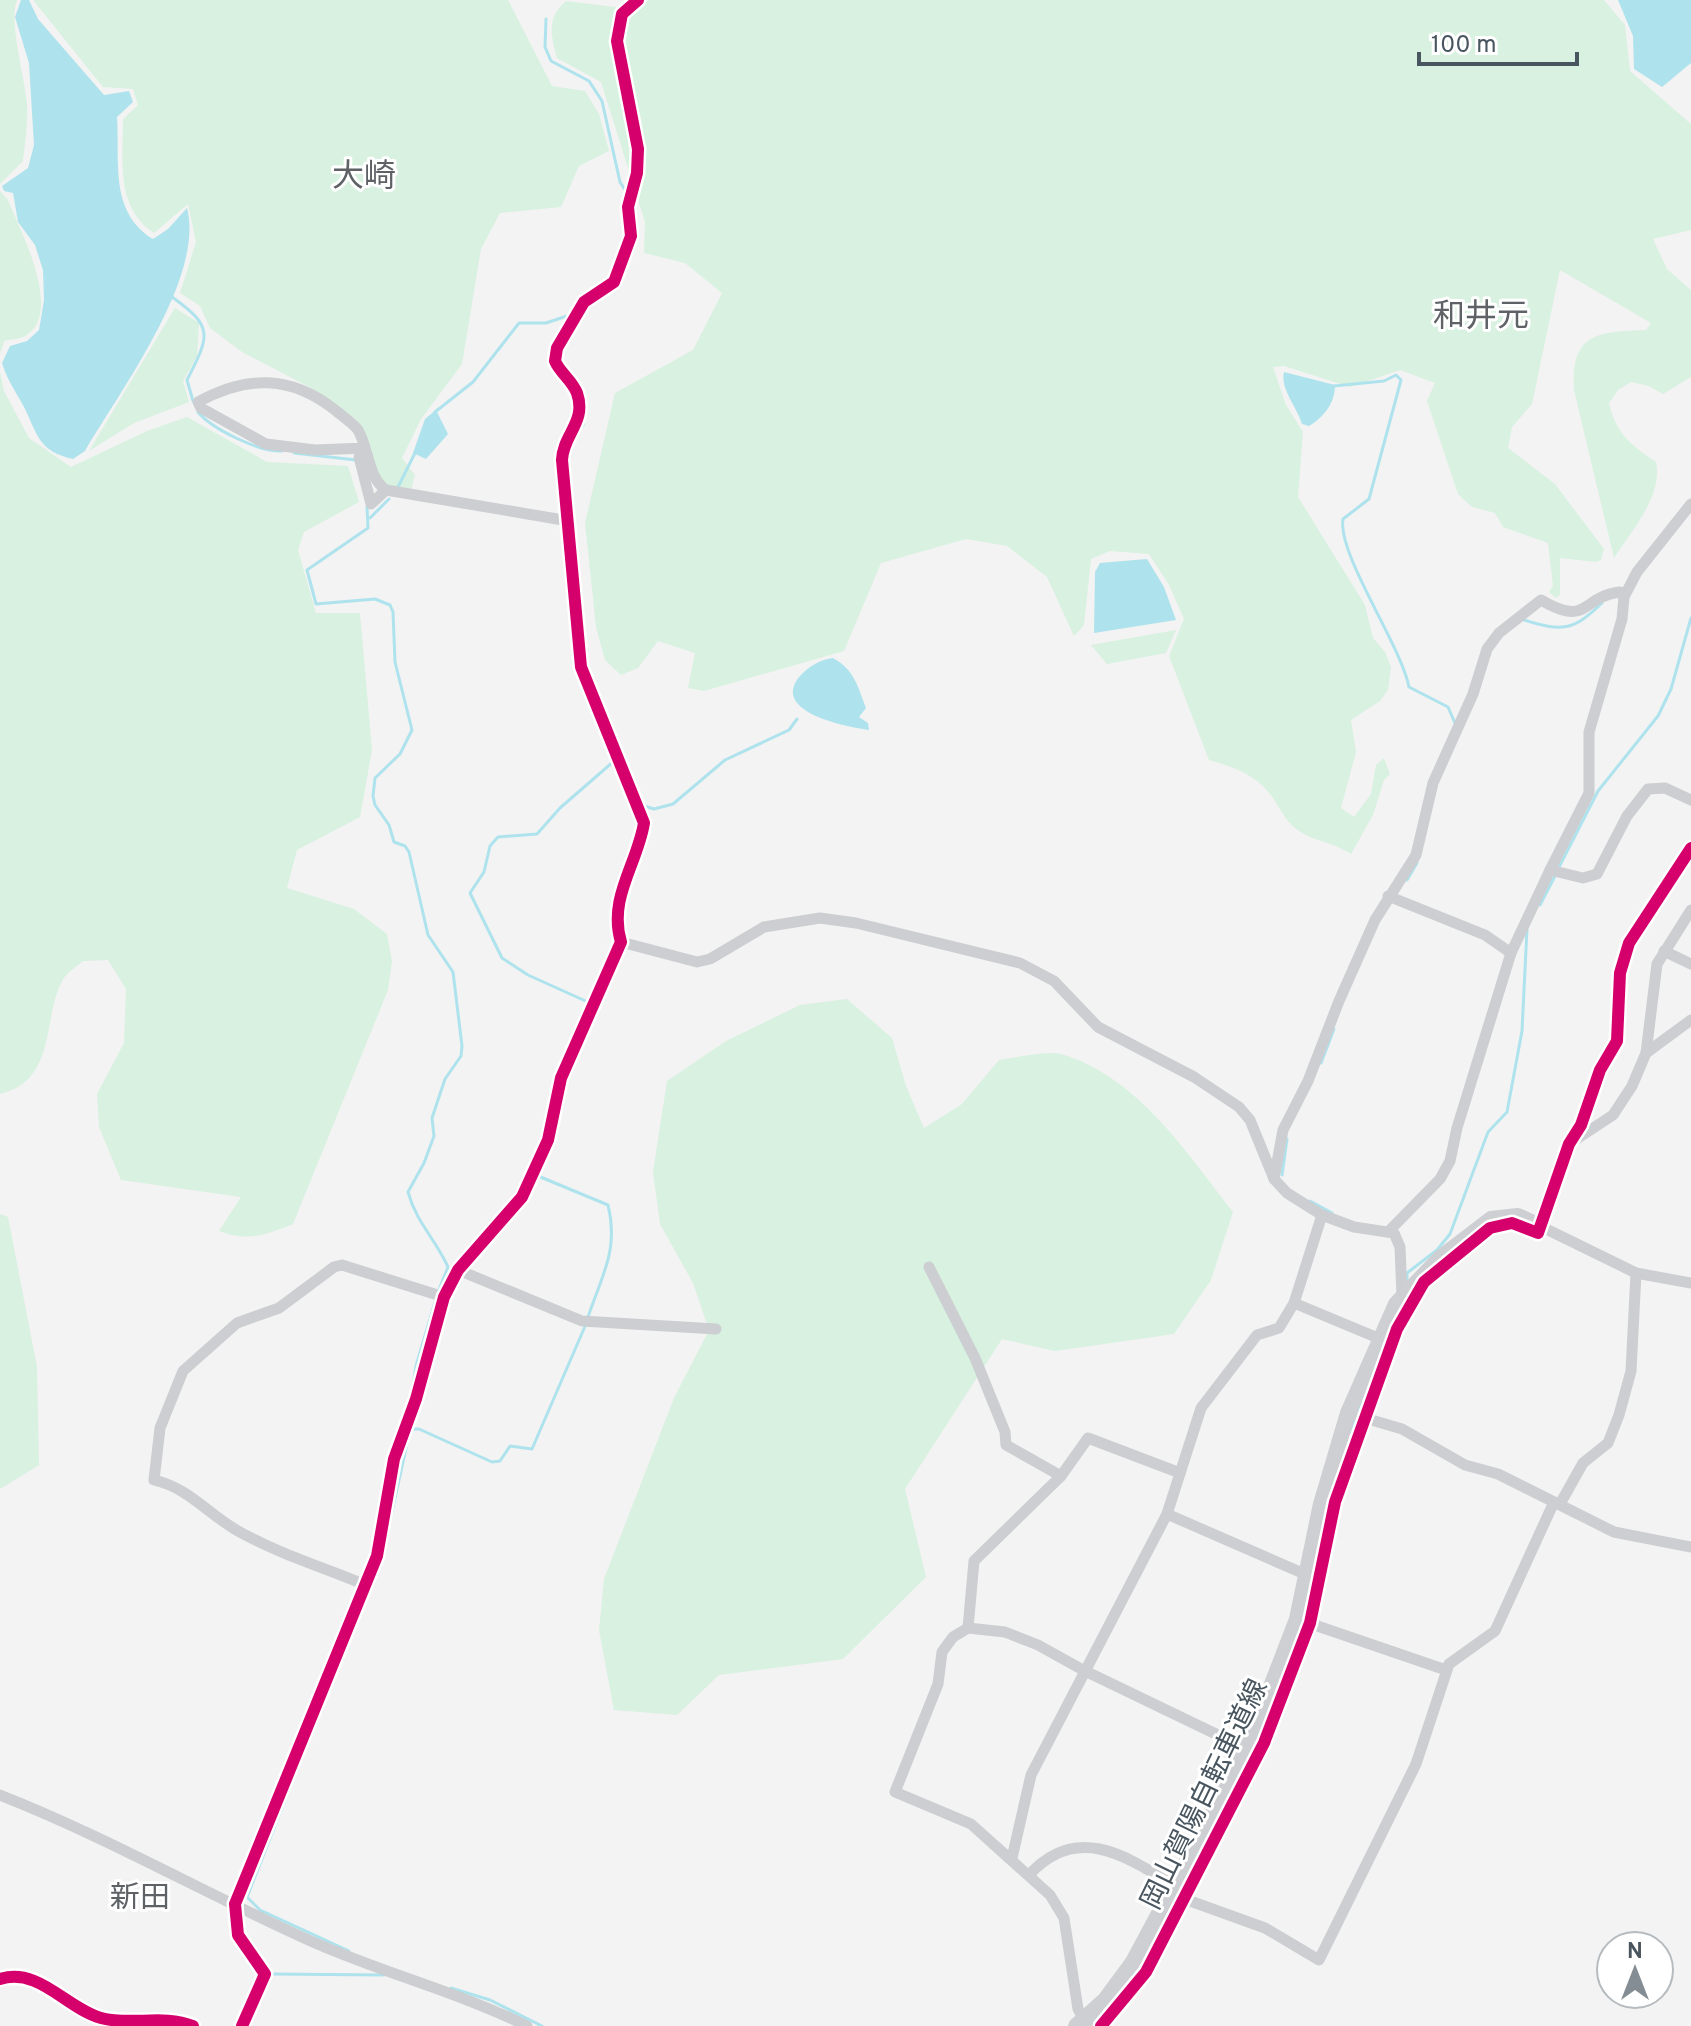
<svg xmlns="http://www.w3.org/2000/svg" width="1691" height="2026" viewBox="0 0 1691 2026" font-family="Overpass,'Noto Sans JP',sans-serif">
  <rect width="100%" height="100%" fill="#f3f3f3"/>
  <g fill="#d8f1e0">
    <path d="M0,0H17C8,20 25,78 27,105C28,123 25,143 23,161L0,184Z"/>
    <path d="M33,0H508L552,86L585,91L599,114L609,151L579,166L561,207L500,213L481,249L462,364L421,419L402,458L415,475L411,490L382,484L357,420L313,389L242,352L210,328L200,306L180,293L196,242L188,204L154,233C115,207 123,160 123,119L138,105L133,89L103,87Z"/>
    <path d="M649,0H1604L1625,25L1630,71L1691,124V230L1653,239L1667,269L1691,290V377L1663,394L1649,386L1631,382L1618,390L1609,403C1616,434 1631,445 1656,462C1663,496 1632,530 1614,558L1574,390C1571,333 1597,332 1646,330L1651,323L1560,270L1532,404L1512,427L1508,448L1555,484L1604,549L1601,560L1596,562L1560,558V595L1556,598L1549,592L1553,586L1548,543L1503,527L1495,513L1472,507L1458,494L1427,401L1435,383L1400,370L1350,387L1284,366L1273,367L1286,405L1303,432L1298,497L1365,605L1373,638L1385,652L1391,667L1388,690L1380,701L1351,720L1356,752L1341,808L1354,817L1371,794L1376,765L1384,758L1390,774L1384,780L1373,815L1351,854C1332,841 1310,841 1295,828C1286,821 1279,807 1273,798C1257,775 1234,767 1209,760L1169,656L1184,619L1169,585L1149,554L1110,551L1091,559L1084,625L1074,636L1047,577L1007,546L966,539L881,563L844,651L704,691L688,688L695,653L658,641L638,668L621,675L605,660L596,627L585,523L615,393L693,350L722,293L685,263L644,253L645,222L601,82L557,58C551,35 546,18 566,1L631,9Z"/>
    <path d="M0,191L8,200C20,230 62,309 28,334C22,339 12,339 4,341L0,354Z"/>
    <polygon points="175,308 199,323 197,356 183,381 189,402 134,423 89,451"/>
    <path d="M0,372L4,391L29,438L71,467L147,431L187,417L267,462L348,466L359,502L304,532L298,550L316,613H360L372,750L360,817L297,850L287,888L354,909L387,934L392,961L388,990L293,1224C265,1235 248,1242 219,1231L241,1197L121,1180L99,1127L97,1094L124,1043L126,989L108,960L83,961C77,966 68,972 64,978C41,1014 59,1080 0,1094Z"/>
    <polygon points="1176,630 1166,653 1107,664 1091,645"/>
    <path d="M847,999L892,1038L906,1086L924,1128L962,1104L999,1060C1016,1058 1044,1050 1061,1054C1137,1076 1187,1153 1233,1212L1211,1280L1174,1334L1055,1351L1002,1339L905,1489L926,1577L843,1659L719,1675L677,1715L614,1710L599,1630L604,1579L674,1398L709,1330L693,1283L660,1224L653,1172L667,1081L726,1041L800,1005Z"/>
    <polygon points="0,1214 8,1217 37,1367 39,1465 0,1489"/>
  </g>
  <g fill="#aee3ed">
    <path d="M21,0H29L38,19L104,95L129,91L133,102L117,117C120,161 109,212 153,239L168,229L187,208C205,277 120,391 85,451L73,459C38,451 38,435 24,407C15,390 8,382 2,363L10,346L27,341L39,330L44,300L43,270L35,245L18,222L13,193L4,191L2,186L28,168L34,145L29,63L15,17Z"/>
    <polygon points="1618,0 1691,0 1691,63 1662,87 1634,69 1633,36"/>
    <path d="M1284,372L1335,385C1335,403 1324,417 1309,426L1302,424C1297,407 1280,389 1284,372Z"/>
    <polygon points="436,410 448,434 426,459 413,453 425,419"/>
    <polygon points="1147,559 1164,587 1176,620 1094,633 1095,572 1100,563"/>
    <path d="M833,658C854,669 858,687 866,708L859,717L868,723L869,730C847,727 769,712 800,676C808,667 821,659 833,658Z"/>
  </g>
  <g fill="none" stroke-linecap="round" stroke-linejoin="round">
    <g stroke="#aee3ed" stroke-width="3">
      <polyline points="546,19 545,47 551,61 589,81 602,101 620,182 627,193"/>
      <path d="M172,297C214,327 210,335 187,380L193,401"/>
      <path d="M1334,386L1384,381L1396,375L1401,380L1369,499L1343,519C1337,554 1401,645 1409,687L1448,707L1455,723"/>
      <path d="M198,412C212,429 259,452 282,451"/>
      <polyline points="435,412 473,382 519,323 546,323 573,314"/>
      <polyline points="576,434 583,425 584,412"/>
      <polyline points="294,453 356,460"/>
      <polyline points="397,489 415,453"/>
      <path d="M367,507L368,528L307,570L316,604L375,599L390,605L393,612L395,662L412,730L400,754L375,778L373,796L375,805L389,825L394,842L405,846L409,852L428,935L453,972L462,1046L461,1056L445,1079L432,1118L434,1136L424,1163L408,1192C416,1222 436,1240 448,1267L438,1292"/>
      <polyline points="370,518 389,499"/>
      <path d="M1524,620C1562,632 1573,631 1602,603"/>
      <polyline points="641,805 654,809 673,804 725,760 789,730 797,719"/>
      <polyline points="1558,869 1598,791 1658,716 1671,689 1691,618"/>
      <polyline points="1407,880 1417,863"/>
      <polyline points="1540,905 1555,876"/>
      <polyline points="590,1003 528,975 502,958 470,893 484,872 490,846 498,837 537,834 560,808 614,761"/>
      <polyline points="1321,1063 1334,1029"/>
      <polyline points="554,1136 559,1116"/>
      <path d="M544,1162L538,1176L608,1205C619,1250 602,1275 588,1317"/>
      <polyline points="1282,1175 1287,1139"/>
      <polyline points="1310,1201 1332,1213"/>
      <polyline points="1407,1285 1407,1273 1437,1250 1450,1234 1488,1132 1507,1112 1522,1031 1527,929"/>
      <polyline points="413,1386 416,1366 436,1299"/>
      <polyline points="410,1429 419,1429 492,1462 500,1461 510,1446 532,1449 586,1324"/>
      <polyline points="1350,1432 1363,1398"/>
      <polyline points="383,1552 409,1435"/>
      <polyline points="1305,1619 1312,1587"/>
      <polyline points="314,1726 247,1897 260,1910 349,1951"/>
      <polyline points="1261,1734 1303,1626"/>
      <polyline points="1207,1841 1248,1763"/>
      <polyline points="1144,1958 1156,1936"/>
      <polyline points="270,1974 384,1975"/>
      <polyline points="451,1988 490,2000 542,2026"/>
      <polyline points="1093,2024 1124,1991 1139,1968"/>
    </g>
    <g stroke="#ccced1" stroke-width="11">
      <path d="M365,448L315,450L266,444L201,408L198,402C247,375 291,375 335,410C342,416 353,423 358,430C369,449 368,478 386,490L569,521"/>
      <polyline points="359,457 371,504 386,490"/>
      <polyline points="1624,597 1637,572 1691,504"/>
      <polyline points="1388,896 1485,935 1511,953 1550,870"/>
      <polyline points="621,942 697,962 710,959 764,927 820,918 856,923 1020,963 1054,981 1098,1027 1194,1077 1239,1107 1250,1120 1274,1179 1287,1193 1322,1215 1354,1227 1394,1233 1400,1247 1402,1295"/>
      <polyline points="1664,951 1691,964"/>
      <polyline points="1646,1053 1691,1020"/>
      <polyline points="1569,1144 1613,1115 1632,1086 1646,1053 1657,964 1691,910"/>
      <path d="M1274,1179L1283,1130L1308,1081L1339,1001L1375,920L1416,855L1433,783L1473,694L1487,649L1499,633L1541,600C1589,628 1580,597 1620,592L1624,597L1622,619L1589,732V793L1550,870L1583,878L1597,874L1627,816L1648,789L1665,788L1691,800"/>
      <polyline points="1540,1226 1636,1273 1691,1283"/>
      <polyline points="1388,1232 1440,1179 1450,1161 1457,1128 1511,953"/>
      <polyline points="929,1267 975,1358 1005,1432 1006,1445 1061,1476 1088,1438 1180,1473"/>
      <polyline points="458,1270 582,1321 716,1329"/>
      <polyline points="1294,1303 1378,1338"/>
      <polyline points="1348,1413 1402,1429 1465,1465 1498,1474 1614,1532 1691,1547"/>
      <polyline points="1560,1504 1583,1463 1608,1443 1619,1415 1631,1371 1636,1273"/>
      <polyline points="1167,1514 1307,1575"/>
      <path d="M363,1584C322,1567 277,1553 238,1531C208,1514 189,1488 154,1480L160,1428L183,1371L237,1323L279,1308L334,1267L342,1265L444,1297"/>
      <polyline points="1297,1619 1446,1670"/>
      <polyline points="968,1628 974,1561 1061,1476"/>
      <path d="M0,1795C107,1837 208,1895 313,1942C383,1973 458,1992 527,2026"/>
      <polyline points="1012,1858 1031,1775 1167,1514 1201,1408 1257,1335 1279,1328 1294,1303 1322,1215"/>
      <path d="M1029,1875C1076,1823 1125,1855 1173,1885"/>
      <polyline points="1168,1893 1265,1928 1319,1960 1416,1764 1449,1664 1495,1631 1554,1502"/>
      <path d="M242,2026L265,1974L238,1935L235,1904L377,1556L394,1459L416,1399L444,1297L458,1270L522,1197L548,1140L561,1078L621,942C608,898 637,865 644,823L581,667L562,460C563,434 587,422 577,393C572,380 560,373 555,361L557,348L584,302L614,282L631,236L628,207L637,173L638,149L617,41L622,14L638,0"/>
      <polyline points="1089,2026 1078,2009 1064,1918 1050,1895 971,1824 895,1792 938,1684 942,1652 953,1637 968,1628 1005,1632 1038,1645 1083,1670 1247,1749"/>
    </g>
    <g stroke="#cdcfd2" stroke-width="16">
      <path d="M0,1979C39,1967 66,2008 101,2018C131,2026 163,2014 193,2026"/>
      <polyline points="1076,2026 1105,2000 1133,1962 1247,1749 1297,1619 1321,1504 1348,1413 1396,1304 1440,1258 1491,1219 1518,1216 1540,1226 1569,1144"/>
    </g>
    <g stroke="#fff" stroke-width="17">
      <g id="cycleway">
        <path d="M0,1979C39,1967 66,2008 101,2018C131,2026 163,2014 193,2026"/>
        <path d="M242,2026L265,1974L238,1935L235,1904L377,1556L394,1459L416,1399L444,1297L458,1270L522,1197L548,1140L561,1078L621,942C608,898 637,865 644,823L581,667L562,460C563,434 587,422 577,393C572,380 560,373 555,361L557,348L584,302L614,282L631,236L628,207L637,173L638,149L617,41L622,14L638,0"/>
        <polyline points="1101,2026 1146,1972 1264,1743 1310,1623 1335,1502 1397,1329 1424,1282 1490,1228 1512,1223 1538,1233 1569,1144 1581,1125 1600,1070 1617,1041 1620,973 1629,943 1691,848"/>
      </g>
    </g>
    <use href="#cycleway" stroke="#d6006c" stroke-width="12"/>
  </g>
  <g text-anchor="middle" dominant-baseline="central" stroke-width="6" stroke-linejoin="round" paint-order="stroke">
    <g font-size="28" fill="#49565f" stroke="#fff">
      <text transform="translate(1206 1795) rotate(-64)">岡山賀陽自転車道線</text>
    </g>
    <g font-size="30" fill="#5e6266" stroke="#fff">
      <text x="140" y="1899">新田</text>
    </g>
    <g font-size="32" fill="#5e6266" stroke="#fff">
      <text x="364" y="178">大崎</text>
      <text x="1481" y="318">和井元</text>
    </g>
  </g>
  <g transform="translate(1635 1970)"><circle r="38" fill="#ffffff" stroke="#b6bbbf" stroke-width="2"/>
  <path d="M0-6L14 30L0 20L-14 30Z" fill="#848d93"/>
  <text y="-12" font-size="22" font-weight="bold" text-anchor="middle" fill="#49565f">N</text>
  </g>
  <path d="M1419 52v12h158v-12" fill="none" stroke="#49565f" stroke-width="4"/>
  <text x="1431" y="52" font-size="24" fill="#49565f" stroke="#ffffff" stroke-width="6" paint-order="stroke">100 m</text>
</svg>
